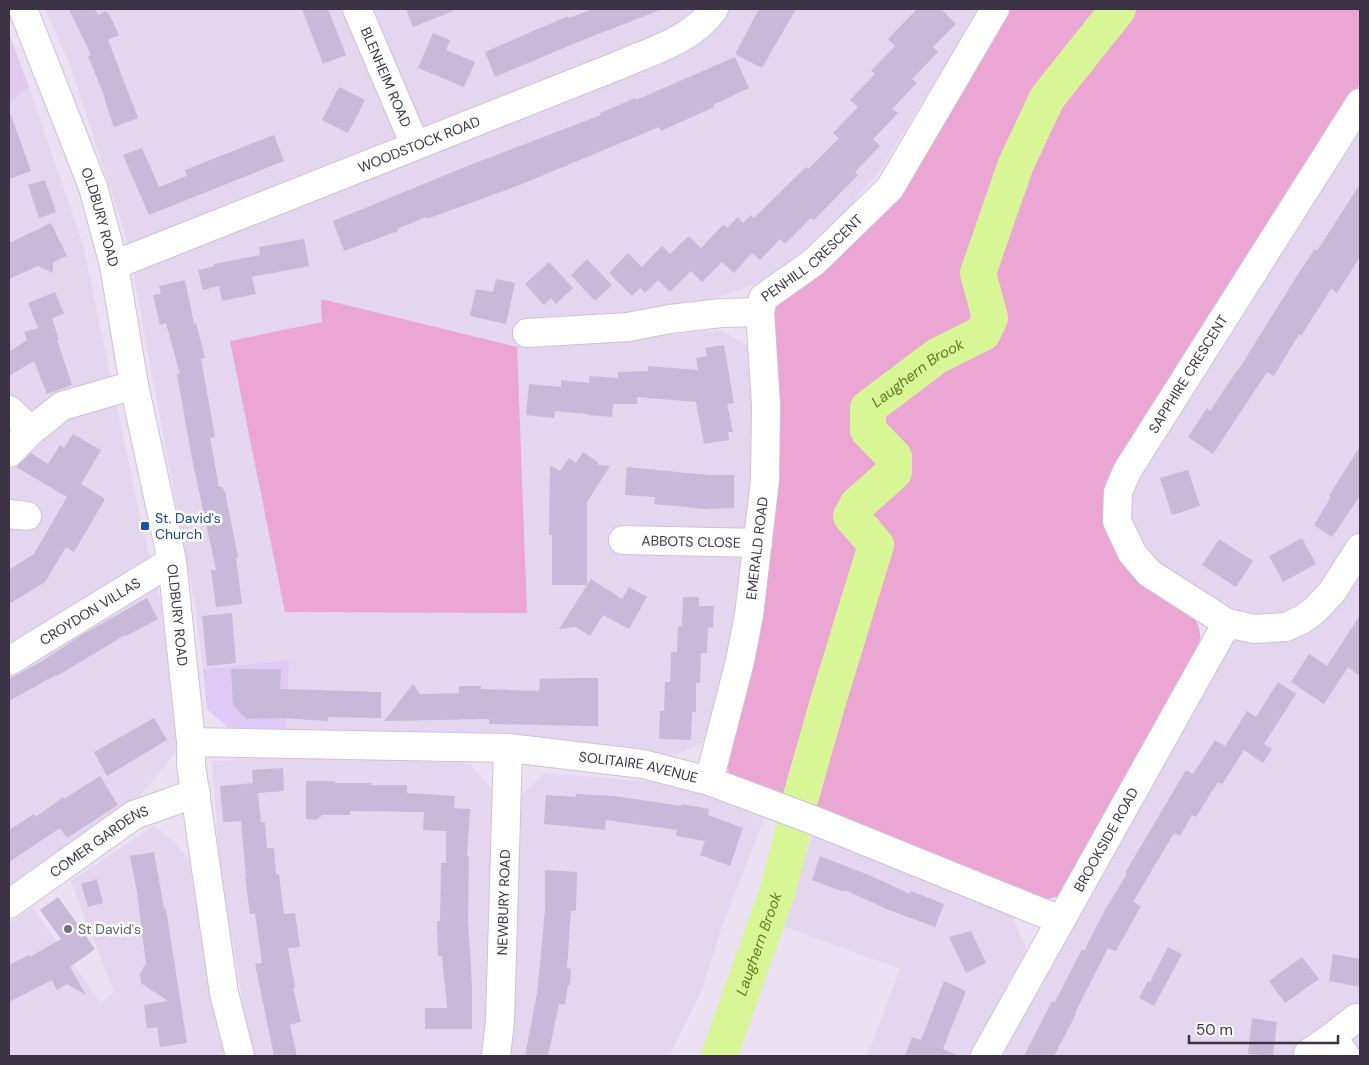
<svg xmlns="http://www.w3.org/2000/svg" width="1369" height="1065" viewBox="0 0 1369 1065" font-family="'DM Sans',sans-serif">
  <rect width="100%" height="100%" fill="#ebe1f2"/>
  <g fill="#e4d6ee">
    <polygon points="45,9 980,9 879,172 839,218 793,259 757,283 697,305 612,341 720,330 748,346 756,490 747,577 710,739 676,755 574,746 286,734 289,660 203,669 195,605 127,240 69,62"/>
    <polygon points="29,87 83,245 138,507 162,609 178,749 130,808 9,890 9,102"/>
    <polygon points="1360,126 1360,1056 1003,1056 1037,987 1242,613 1140,553 1125,512 1145,464"/>
    <polygon points="287,757 469,763 500,799 496,869 519,863 521,829 520,797 544,773 667,783 693,790 764,819 723,924 701,992 669,1056 252,1056 220,867 212,761"/>
    <polygon points="154,826 171,839 188,858 224,1056 9,1056 9,923 32,908 101,1003 114,992 71,881"/>
    <polygon points="814,832 1011,914 1029,955 977,1056 867,1056 900,969 780,925"/>
  </g>
  <polygon fill="#dfc9f7" points="289,660 286,734 236,735 207,709 203,669"/>
  <polygon fill="#dfc9ed" points="9,33 29,87 9,102"/>
  <g fill="#eba6d3">
    <path d="M1005,9H1360V84L1111,482L1108,520L1191,612C1199,626 1202,631 1199,647L1059,896L1044,900L730,776L725,759L751,653L765,313L835,254Z"/>
    <polygon points="321,299 517,347 527,613 285,612 230,341 322,322"/>
  </g>
  <g fill="none" stroke-linecap="round" stroke-linejoin="round">
    <g stroke="#d9f697" stroke-width="36">
      <path id="s1" d="M800,800L827,705L876,545L851,516L857,505L894,472V457L868,430V408L937,356L983,333L990,318L978,273L1016,164L1047,98L1118,9"/>
      <path id="s2" d="M719,1056L777,893L793,831"/>
    </g>
  </g>
  <g fill="#c8b9d8">
    <polygon points="69,9 95,9 98,15 106,11 110,16 119,35 108,40 138,118 114,127 104,98 105,98 88,56 91,55"/>
    <polygon points="302,9 328,9 346,55 323,64"/>
    <polygon points="406,9 458,9 413,27"/>
    <polygon points="593,9 660,10 578,42 495,77 485,52 568,16 569,18"/>
    <polygon points="759,9 796,9 762,68 735,54"/>
    <polygon points="917,9 941,9 956,24 933,47 938,52 912,79 917,83 892,109 898,113 873,139 880,146 855,172 858,175 814,220 811,218 785,244 780,239 760,260 752,253 734,273 722,262 702,282 691,271 670,292 658,280 645,293 640,288 632,296 609,273 628,253 642,267 662,246 670,254 689,236 701,248 723,225 727,228 738,217 743,223 751,215 754,218 806,167 808,169 839,138 833,133 858,107 850,100 875,74 871,71 895,46 888,39"/>
    <polygon points="433,33 450,40 446,50 475,62 464,87 418,68"/>
    <polygon points="735,57 749,88 713,105 714,107 661,131 659,127 522,184 427,219 426,217 397,229 398,231 344,251 333,221 470,165 601,115 600,113 635,98 636,100"/>
    <polygon points="339,87 365,100 348,133 322,120"/>
    <polygon points="9,115 11,115 31,171 9,179"/>
    <polygon points="274,135 284,161 149,215 123,155 142,148 159,187 187,176 185,170"/>
    <polygon points="45,180 56,212 39,218 28,185"/>
    <polygon points="1360,184 1360,257 1337,293 1331,289 1301,336 1299,334 1274,376 1267,372 1213,454 1188,437 1207,408 1210,411 1238,369 1239,369 1298,274 1315,249 1317,251"/>
    <polygon points="51,223 67,256 53,262 53,273 38,266 9,279 9,243"/>
    <polygon points="304,239 309,266 252,277 256,294 222,301 219,286 203,290 198,270 215,266 214,264 260,255 259,247"/>
    <polygon points="587,259 612,285 595,301 571,275"/>
    <polygon points="549,262 573,288 556,304 551,298 544,305 525,284"/>
    <polygon points="496,279 515,283 506,324 470,316 476,289 493,292"/>
    <polygon points="185,280 194,324 196,323 205,358 201,359 215,437 210,438 219,487 222,487 225,492 238,557 236,558 242,604 216,607 211,570 216,570 191,454 177,374 180,374 166,323 160,325 153,295 161,294 159,286"/>
    <polygon points="55,292 64,314 52,318 59,340 57,340 72,385 47,394 34,361 9,376 9,352 27,340 24,332 38,328 28,303"/>
    <polygon points="724,345 734,403 727,404 733,432 728,432 729,440 704,444 696,402 637,397 637,404 613,404 612,417 588,415 588,414 555,411 554,418 526,415 529,384 561,387 561,380 589,383 590,376 618,378 618,372 648,371 648,366 698,370 696,358 707,356 705,348"/>
    <polygon points="73,434 101,450 81,484 105,499 74,552 66,547 45,582 9,604 9,570 34,554 67,497 16,467 31,453 48,464 60,445 64,448"/>
    <polygon points="1360,446 1360,496 1332,537 1314,525 1331,497 1329,496"/>
    <polygon points="583,452 598,462 598,465 610,466 587,502 587,585 552,585 552,535 549,535 550,465 560,471 569,458 576,463"/>
    <polygon points="627,467 708,475 734,475 734,508 705,509 654,504 655,497 625,495"/>
    <polygon points="1188,470 1200,506 1172,515 1160,478"/>
    <polygon points="1302,538 1316,564 1283,582 1269,556"/>
    <polygon points="1219,539 1253,561 1236,587 1202,565"/>
    <polygon points="591,579 622,599 629,587 647,597 629,629 603,615 590,636 576,627 559,629"/>
    <polygon points="683,597 699,597 699,606 714,606 713,628 708,627 707,653 701,653 700,683 696,683 696,712 692,712 691,740 659,739 660,711 664,711 665,682 670,682 671,652 677,652 678,626 682,626"/>
    <polygon points="147,598 158,619 126,636 125,635 57,676 56,675 9,701 9,679 44,660 80,636"/>
    <polygon points="232,613 236,663 207,666 202,616"/>
    <polygon points="1360,615 1360,676 1348,667 1324,704 1291,682 1309,654 1327,666"/>
    <polygon points="231,669 281,669 280,689 381,692 381,718 328,717 328,721 279,718 246,719 233,705"/>
    <polygon points="575,678 598,678 598,726 489,724 489,719 384,721 413,684 420,694 459,693 459,686 481,686 481,689 539,691 540,679"/>
    <polygon points="1278,682 1296,694 1264,744 1272,749 1263,763 1244,750 1222,785 1218,782 1196,817 1192,815 1180,836 1174,833 1133,902 1141,906 1116,951 1108,948 1075,1013 1076,1014 1054,1056 1024,1056 1052,1001 1055,1002 1082,949 1084,951 1106,908 1127,874 1125,873 1186,770 1193,774 1215,740 1225,746 1247,711 1256,717"/>
    <polygon points="154,718 167,740 107,776 94,752"/>
    <polygon points="283,768 284,791 258,793 261,823 265,822 267,848 274,848 276,874 279,874 284,914 295,913 300,947 288,948 295,987 293,988 301,1022 290,1025 297,1056 274,1056 255,964 262,963 255,913 250,914 245,878 246,878 241,821 223,822 220,786 253,783 252,770"/>
    <polygon points="100,776 118,805 67,838 60,828 9,862 9,830 34,814 36,817 63,797 64,799"/>
    <polygon points="306,781 335,781 335,783 371,783 371,785 407,785 407,793 455,796 454,808 470,809 467,856 469,856 468,920 472,986 472,1029 425,1029 425,1008 447,1008 442,956 438,956 437,921 440,921 441,863 446,863 446,831 423,830 424,812 350,811 350,815 323,815 316,820 306,819"/>
    <polygon points="576,794 615,796 681,806 682,804 709,809 708,815 743,828 730,866 700,855 705,841 676,836 677,830 606,820 605,830 544,824 546,795 576,797"/>
    <polygon points="154,852 164,909 166,909 187,1043 160,1047 157,1027 147,1029 144,1005 168,1001 141,983 140,973 146,964 137,892 130,856"/>
    <polygon points="820,856 871,876 910,894 911,891 944,904 935,927 889,910 845,890 844,892 812,880"/>
    <polygon points="545,870 577,872 576,911 571,911 567,968 571,969 570,985 568,985 565,1005 559,1004 548,1056 525,1056 537,994 545,910"/>
    <polygon points="97,879 103,903 88,907 81,884"/>
    <polygon points="58,897 95,949 70,967 86,995 67,984 57,990 52,980 9,1002 9,965 29,955 30,957 61,939 40,910"/>
    <polygon points="971,931 986,963 966,973 949,937"/>
    <polygon points="1168,947 1182,954 1154,1006 1139,998 1148,981 1150,982"/>
    <polygon points="1333,954 1360,959 1360,987 1329,981"/>
    <polygon points="1302,957 1319,979 1285,1003 1269,981"/>
    <polygon points="944,981 966,991 943,1049 958,1056 905,1056 912,1037 921,1040"/>
    <polygon points="1252,1018 1277,1022 1273,1056 1248,1054"/>
  </g>
  <g fill="none" stroke-linecap="round" stroke-linejoin="round">
    <g stroke="#d0c0dc" stroke-width="30">
      <g id="minor">
        <path id="s3" d="M23,9L93,187L114,265L134,385L172,561L191,742V765L224,993L240,1056"/>
        <path id="s4" d="M357,9L415,145"/>
        <polyline points="1360,103 1127,471 1118,492 1117,521 1132,553 1149,573 1227,623 1254,629 1286,627 1303,619 1315,610 1332,592 1360,548"/>
        <path id="s5" d="M114,265L622,64C654,50 693,39 714,9"/>
        <path id="s6" d="M527,333L628,327L670,319L721,313L760,312L763,298L814,262L890,188L995,9"/>
        <polyline points="9,410 31,431"/>
        <polyline points="9,453 31,431 62,406 134,385"/>
        <polyline points="9,514 27,516"/>
        <path id="s7" d="M623,540L758,543"/>
        <path id="s8" d="M9,661L172,561"/>
        <path id="s9" d="M191,742L508,748L643,764L709,781L813,820L1060,920"/>
        <path id="s10" d="M709,781L740,661L749,615L765,480L766,405L760,312"/>
        <path id="s11" d="M9,904L134,815L196,793"/>
        <polyline points="1332,1037 1356,1018"/>
        <polyline points="1308,1054 1332,1037 1346,1056"/>
        <path id="s12" d="M496,1056L500,1021L508,748"/>
        <path id="s13" d="M985,1056L1227,623"/>
      </g>
    </g>
    <use href="#minor" stroke="#fff" stroke-width="28"/>
  </g>
  <rect fill="#1a4fb4" stroke="#fff" stroke-width="2" x="140" y="521" width="10" height="10" rx="2.5"/>
  <circle fill="#6b7280" stroke="#fff" stroke-width="2" cx="68" cy="929" r="5"/>
  <g text-anchor="middle" dominant-baseline="central" stroke-width="5" stroke-linejoin="round" paint-order="stroke">
    <g font-size="14" fill="#3b3244" stroke="#fff">
      <text stroke="none"><textPath href="#s4" startOffset="74">BLENHEIM ROAD</textPath></text>
      <text stroke="none"><textPath href="#s5" startOffset="328">WOODSTOCK ROAD</textPath></text>
      <text stroke="none"><textPath href="#s3" startOffset="222">OLDBURY ROAD</textPath></text>
      <text stroke="none"><textPath href="#s6" startOffset="312">PENHILL CRESCENT</textPath></text>
      <text transform="translate(1188 374) rotate(-58)">SAPPHIRE CRESCENT</text>
      <text stroke="none"><textPath href="#s7" startOffset="68">ABBOTS CLOSE</textPath></text>
      <text stroke="none"><textPath href="#s10" startOffset="238">EMERALD ROAD</textPath></text>
      <text stroke="none"><textPath href="#s8" startOffset="95">CROYDON VILLAS</textPath></text>
      <text stroke="none"><textPath href="#s3" startOffset="628">OLDBURY ROAD</textPath></text>
      <text stroke="none"><textPath href="#s9" startOffset="449">SOLITAIRE AVENUE</textPath></text>
      <text stroke="none"><textPath href="#s13" startOffset="248">BROOKSIDE ROAD</textPath></text>
      <text stroke="none"><textPath href="#s11" startOffset="110">COMER GARDENS</textPath></text>
      <text stroke="none"><textPath href="#s12" startOffset="154">NEWBURY ROAD</textPath></text>
    </g>
    <g font-size="14" fill="#164399" stroke="#fff" text-anchor="start">
      <text x="155" y="518">St. David's<tspan x="155" dy="16">Church</tspan></text>
    </g>
    <g font-size="14" fill="#5b616d" stroke="#fff" text-anchor="start">
      <text x="78" y="929">St David's</text>
    </g>
    <g font-size="15" font-style="italic" fill="#5f7d1d" stroke="#fff">
      <text stroke="none"><textPath href="#s1" startOffset="502">Laughern Brook</textPath></text>
      <text stroke="none"><textPath href="#s2" startOffset="119">Laughern Brook</textPath></text>
    </g>
  </g>
  <rect width="1369" height="1065" fill="none" stroke="#3b3244" stroke-width="20"/>
  <path d="M1189 1035v8h149v-8" fill="none" stroke="#3b3244" stroke-width="2.5"/>
  <text x="1196" y="1035" font-size="15" fill="#3b3244" stroke="#ffffff" stroke-width="4" paint-order="stroke">50 m</text>
</svg>
